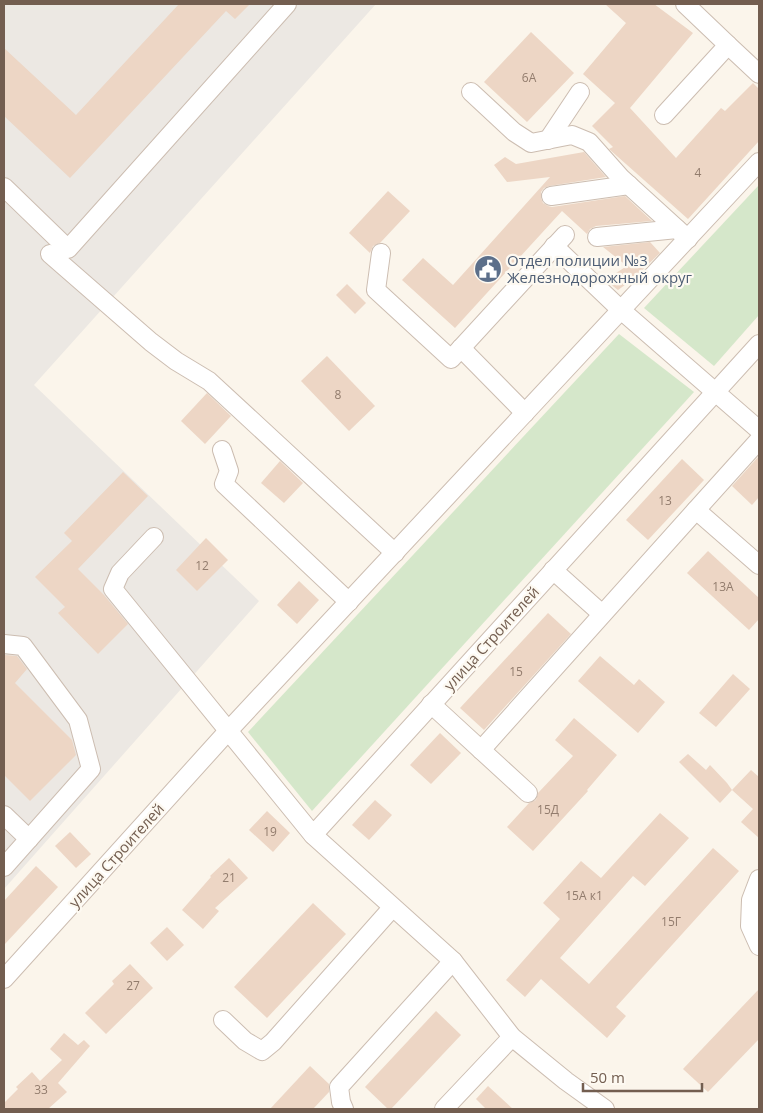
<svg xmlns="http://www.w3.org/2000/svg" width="763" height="1113" viewBox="0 0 763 1113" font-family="'Open Sans',sans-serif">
  <rect width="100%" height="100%" fill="#fbf5eb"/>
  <polygon fill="#ece8e3" points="4,4 376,4 34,385 259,601 4,889"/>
  <g fill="#d5e7ca">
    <polygon points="759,185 759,315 714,366 644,308"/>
    <polygon points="619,334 694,392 312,811 248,732"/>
  </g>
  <g fill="#edd6c5">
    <polygon points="179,4 250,4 235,19 226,11 70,178 4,116 4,48 76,115"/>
    <polygon points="605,4 654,4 693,33 630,108 676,158 721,108 725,111 753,83 759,89 759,141 688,219 609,149 613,147 592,126 615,103 583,74 626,23"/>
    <polygon points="531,32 574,73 527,122 484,82"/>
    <polygon points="584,152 606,177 549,186 544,188 541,192 541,198 543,203 548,206 552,207 625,196 652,221 596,226 590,229 587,234 562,211 455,328 402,280 423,258 453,285 550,177 507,182 494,165 505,157 516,164"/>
    <polygon points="388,191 410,211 380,243 373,246 370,253 349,233"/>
    <polygon points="650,242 660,253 633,279 618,290 605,280 627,266 603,247"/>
    <polygon points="347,284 366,303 355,314 336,295"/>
    <polygon points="327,356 375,406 349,431 301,381"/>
    <polygon points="207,393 231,416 205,444 181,421"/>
    <polygon points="759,456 759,497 752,505 732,486"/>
    <polygon points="682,459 704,480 648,540 626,520"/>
    <polygon points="280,461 303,483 284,503 261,483"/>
    <polygon points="123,472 148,496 78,569 104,595 128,624 98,654 58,613 65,607 35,577 72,541 64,533"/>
    <polygon points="206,538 228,560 197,591 176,570"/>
    <polygon points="708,551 759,598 759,619 749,630 687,573"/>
    <polygon points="299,581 319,600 297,624 277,605"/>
    <polygon points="548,613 571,634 484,730 460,708"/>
    <polygon points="5,655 17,656 27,669 15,683 72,740 76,755 30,801 4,775"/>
    <polygon points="600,656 634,685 639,679 665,702 638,733 578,681"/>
    <polygon points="733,674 750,689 716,727 699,713"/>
    <polygon points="574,718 617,755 587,790 588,791 533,851 507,827 529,803 536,800 538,793 573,756 555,740"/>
    <polygon points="440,733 461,753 431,784 410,765"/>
    <polygon points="688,754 706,770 710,765 727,783 732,790 720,803 679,762"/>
    <polygon points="751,770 759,777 759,838 741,822 753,809 732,790"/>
    <polygon points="375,800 392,815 369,840 352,825"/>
    <polygon points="267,811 290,833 273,852 249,830"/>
    <polygon points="660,813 689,838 645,886 633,876 560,958 589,984 713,848 739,871 616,1007 626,1016 607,1038 541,979 525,997 506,980 560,919 543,903 581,861 601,878"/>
    <polygon points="70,832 91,854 76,868 55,846"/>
    <polygon points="229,858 248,878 215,908 219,911 203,929 182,910 211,877 210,876"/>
    <polygon points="36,866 58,887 4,945 4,901"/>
    <polygon points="313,903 346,934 267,1018 234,987"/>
    <polygon points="167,927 184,945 167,961 150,943"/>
    <polygon points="130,964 153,988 106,1034 85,1013 114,984 112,981"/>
    <polygon points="759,989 759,1039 708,1092 683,1069"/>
    <polygon points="436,1011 461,1035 391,1109 388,1109 365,1087"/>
    <polygon points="64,1033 78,1045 84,1040 90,1046 58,1083 67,1092 48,1109 4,1109 4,1103 18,1089 16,1087 32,1072 40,1081 62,1060 50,1049"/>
    <polygon points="310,1066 329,1084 329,1092 313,1109 270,1109"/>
    <polygon points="488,1086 513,1109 486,1109 476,1099"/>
  </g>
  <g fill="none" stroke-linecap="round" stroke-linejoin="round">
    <g stroke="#ccbdb1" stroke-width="20">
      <g id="minor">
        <polyline points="685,4 728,45"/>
        <polyline points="471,92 514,132 531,143 572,135 589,142 621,178 688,239"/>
        <polyline points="664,115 728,45 759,74"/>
        <polyline points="548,140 580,92"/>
        <polyline points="4,187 68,249 287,4"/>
        <polyline points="551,196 629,185"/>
        <polyline points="597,237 677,229"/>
        <polyline points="554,246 621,310 759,430"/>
        <polyline points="381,253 376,290 451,359 565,235"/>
        <polyline points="50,254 151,342 176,361 209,381 395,553"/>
        <polyline points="461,348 525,413"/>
        <polyline points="759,440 696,510 759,565"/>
        <polyline points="222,450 229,471 224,484 349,602"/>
        <polyline points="154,537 120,573 113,589 313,835 759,344"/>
        <polyline points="553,570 602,614"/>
        <polyline points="4,644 23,646 78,720 91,769 4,867"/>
        <polyline points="431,704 528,793"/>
        <polyline points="481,750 696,510"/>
        <polyline points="4,815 29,839"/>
        <polyline points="313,835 453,961 512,1037 566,1081 605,1109"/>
        <polyline points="759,879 751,900 750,926 759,946"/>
        <polyline points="4,979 228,731 759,162"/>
        <polyline points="223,1020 245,1041 262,1051 273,1042 392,908"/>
        <polyline points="344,1109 341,1102 339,1087 453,961"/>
        <polyline points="444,1109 512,1037"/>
      </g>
    </g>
    <use href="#minor" stroke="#fff" stroke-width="18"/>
  </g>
  <defs>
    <g id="civic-disc" transform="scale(1.4375)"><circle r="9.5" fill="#5c6f8a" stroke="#fdf9f1"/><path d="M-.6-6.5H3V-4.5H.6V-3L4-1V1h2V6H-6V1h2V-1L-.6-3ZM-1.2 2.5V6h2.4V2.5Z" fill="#fff"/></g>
  </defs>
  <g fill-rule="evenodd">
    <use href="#civic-disc" x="488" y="269"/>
  </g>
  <g text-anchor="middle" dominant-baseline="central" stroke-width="4.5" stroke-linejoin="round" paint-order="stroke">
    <g font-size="12" fill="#927c6d">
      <text x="529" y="77">6А</text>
      <text x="698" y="172">4</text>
      <text x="338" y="394">8</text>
      <text x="665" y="500">13</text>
      <text x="202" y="565">12</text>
      <text x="723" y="586">13А</text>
      <text x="516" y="671">15</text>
      <text x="548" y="809">15Д</text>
      <text x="270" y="831">19</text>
      <text x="229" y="877">21</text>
      <text x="584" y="895">15А к1</text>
      <text x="671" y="921">15Г</text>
      <text x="133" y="985">27</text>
      <text x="41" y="1089">33</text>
    </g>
    <g font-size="15" fill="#4e5e75" stroke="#fdf9f1" text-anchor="start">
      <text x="507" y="260">Отдел полиции №3<tspan x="507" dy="17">Железнодорожный округ</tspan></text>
    </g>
    <g font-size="15" fill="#735e50" stroke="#fdf9f1">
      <text transform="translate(491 638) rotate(-48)">улица Строителей</text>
      <text transform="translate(116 855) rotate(-48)">улица Строителей</text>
    </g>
  </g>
  <rect width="763" height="1113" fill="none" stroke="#735e50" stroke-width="10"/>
  <path d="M583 1083v8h119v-8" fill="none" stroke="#735e50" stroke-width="2.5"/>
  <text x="590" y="1083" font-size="15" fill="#735e50" stroke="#fdf9f1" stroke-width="4" paint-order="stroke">50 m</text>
</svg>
